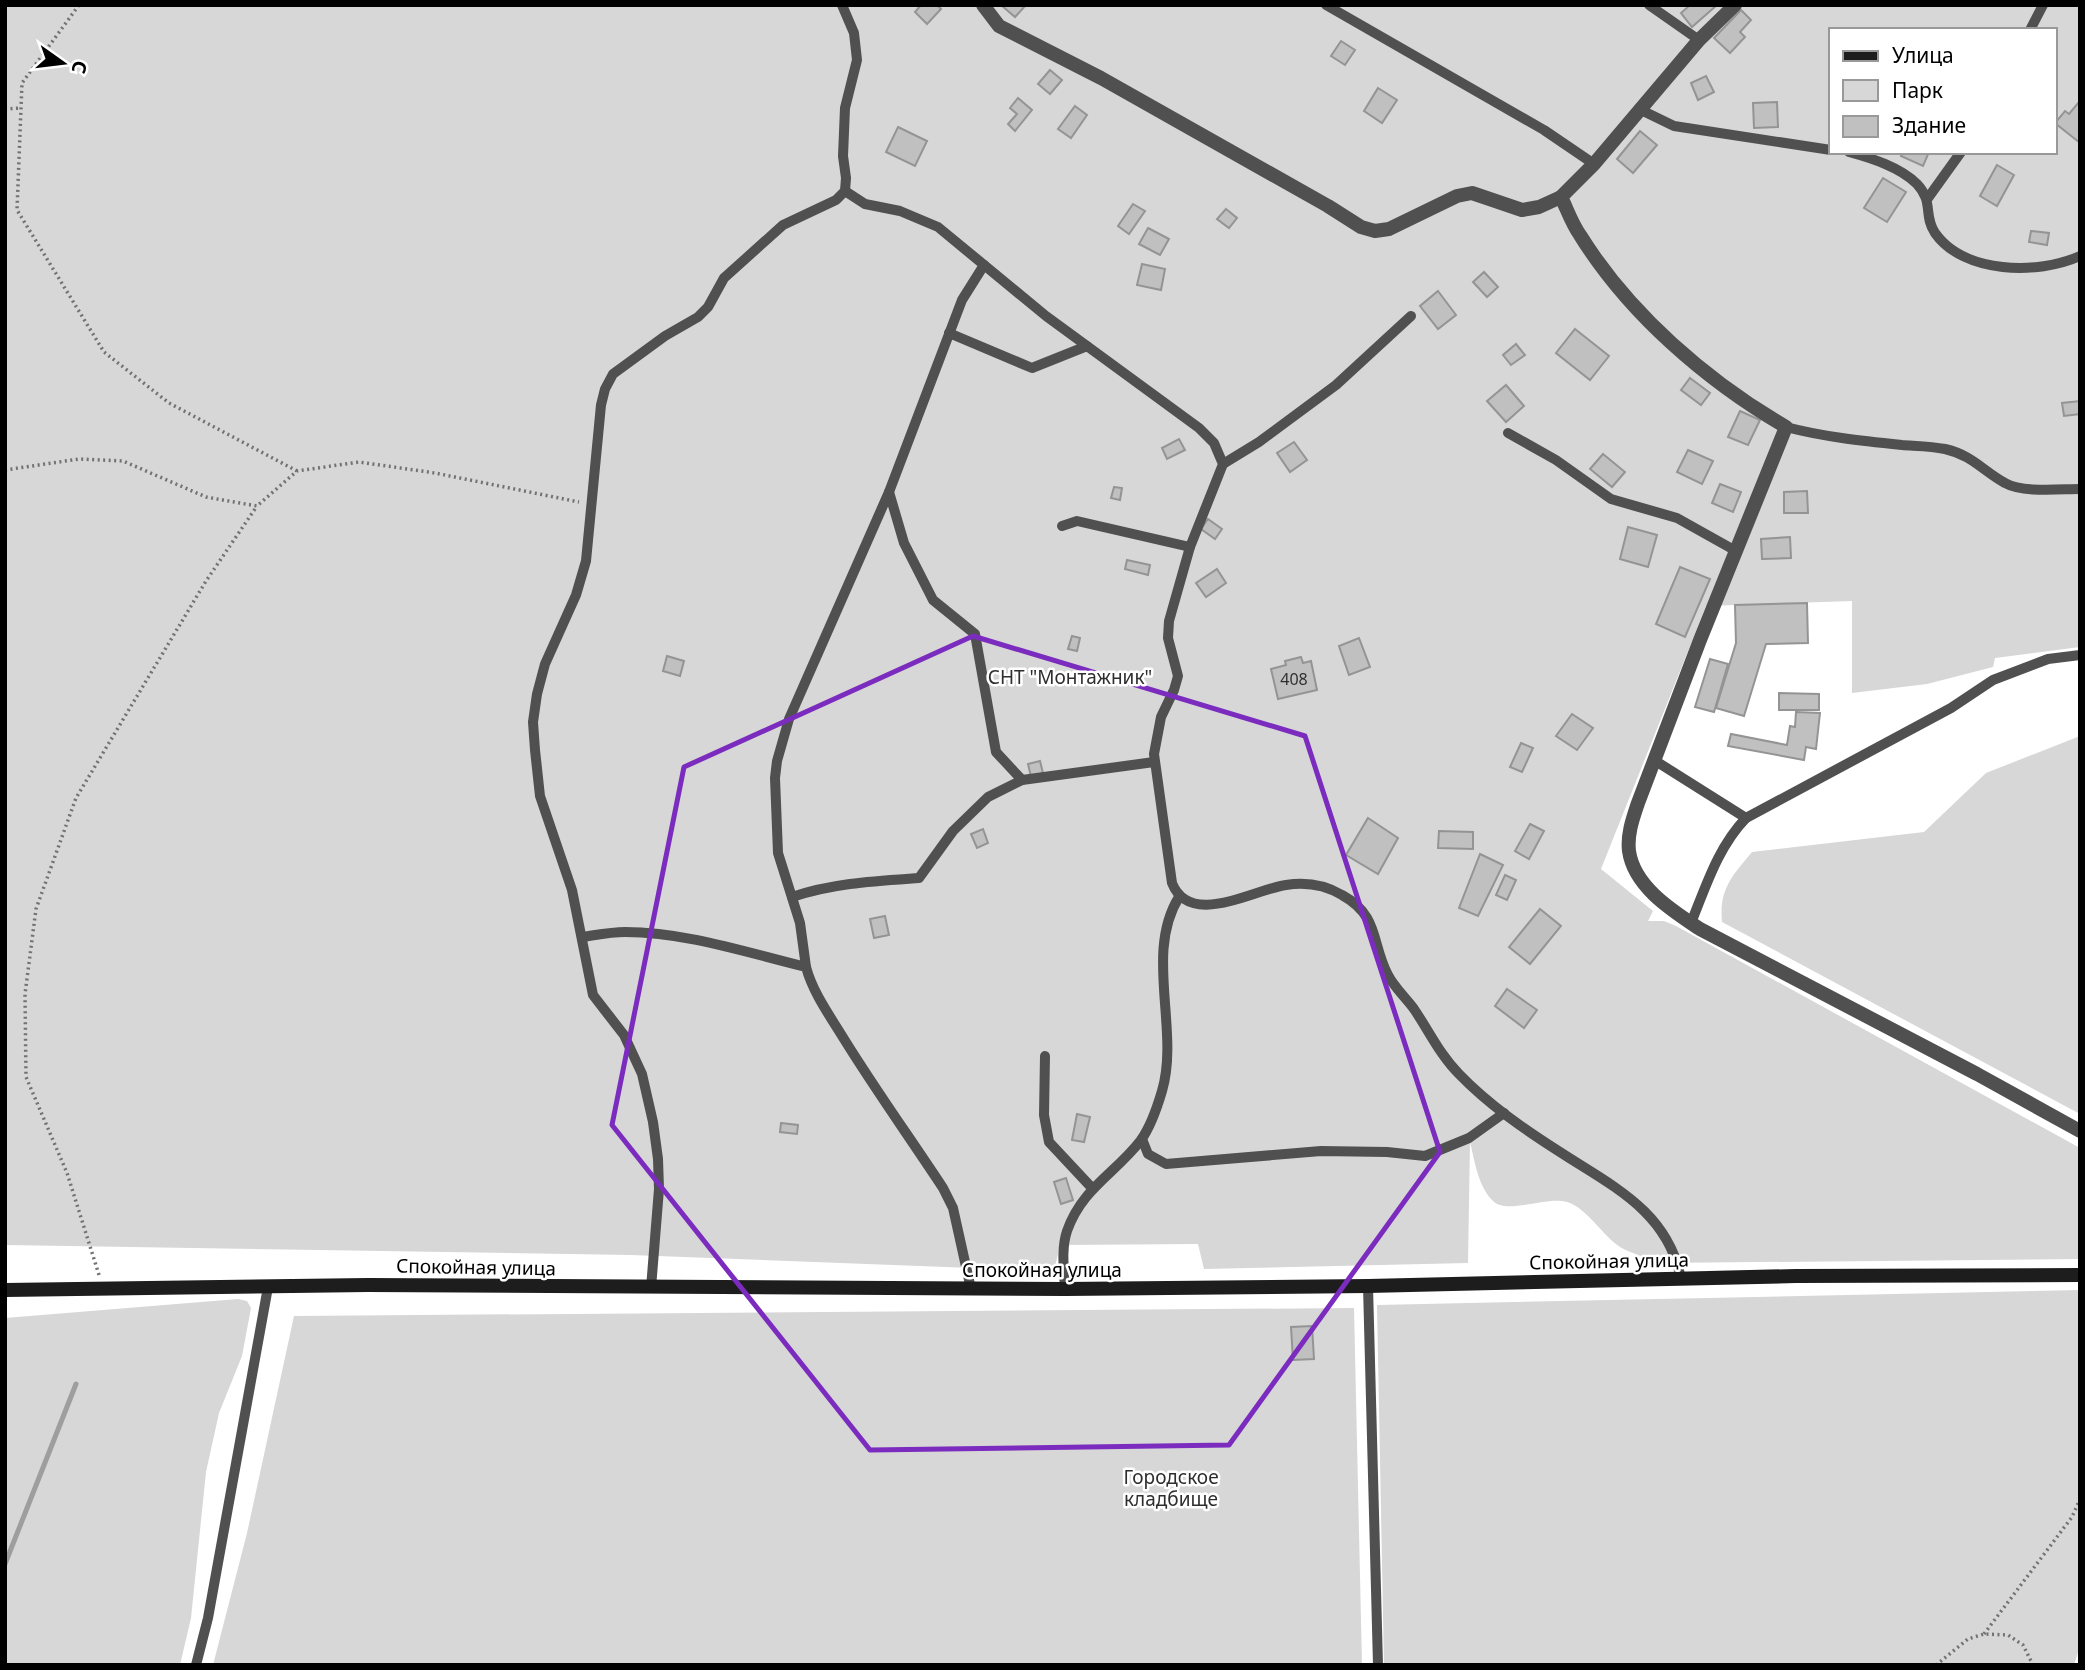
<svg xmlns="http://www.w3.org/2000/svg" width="2085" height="1670" viewBox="0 0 2085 1670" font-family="'Noto Sans',sans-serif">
  <rect width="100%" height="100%" fill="#fff"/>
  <g fill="#d7d7d7" fill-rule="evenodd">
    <path d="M5,5H2080V647L1995,658L1993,667L1927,684L1852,693V601L1706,606L1601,869L1653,911L1648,921H1664L1676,926L2080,1148V1259L1660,1263C1648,1258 1632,1254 1620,1247C1602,1235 1587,1208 1567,1202C1546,1196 1507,1215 1493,1201C1478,1186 1475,1162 1470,1142L1468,1263L1204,1269L1198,1244L1060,1245L1054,1271L631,1255L5,1245ZM1831,30H2055V152H1831Z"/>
    <path d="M2080,736V1114L1722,922C1719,889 1732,876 1752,852L1924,832L1986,773Z"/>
    <polygon points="2080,1290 2080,1646 2074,1665 1384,1665 1377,1305"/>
    <polygon points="238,1299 247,1301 251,1308 242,1356 219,1413 206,1472 191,1618 180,1665 5,1665 5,1318"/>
    <polygon points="1354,1308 1362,1665 213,1665 247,1533 294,1316"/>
  </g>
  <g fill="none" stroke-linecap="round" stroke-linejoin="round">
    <polyline stroke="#9e9e9e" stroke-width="5" points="5,1564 76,1384"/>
  </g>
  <g fill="#c0c0c0" stroke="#949494" stroke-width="2">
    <polygon points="921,5 937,5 941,9 927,24 915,12"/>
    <polygon points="1001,5 1026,5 1015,17"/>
    <polygon points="1690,5 1717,5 1692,27 1681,13"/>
    <polygon points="1741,10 1751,20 1740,32 1745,37 1730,53 1714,38"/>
    <polygon points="1341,41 1355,50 1345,65 1331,56"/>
    <polygon points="1050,70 1062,80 1050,94 1038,84"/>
    <polygon points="1706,76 1714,92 1698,100 1691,83"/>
    <polygon points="1378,88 1397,100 1382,123 1364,111"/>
    <polygon points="1018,98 1032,110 1015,131 1008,124 1017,114 1010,108"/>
    <polygon points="1777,102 1778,127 1754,128 1753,103"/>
    <polygon points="2079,102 2080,103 2080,143 2055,123 2065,111 2069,114"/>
    <polygon points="1075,106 1087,115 1071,138 1058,129"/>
    <polygon points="898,127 927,141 915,166 886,152"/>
    <polygon points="1640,131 1657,145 1633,173 1617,159"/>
    <polygon points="1903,152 1929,152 1923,166 1901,156"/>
    <polygon points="1997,165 2014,175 1997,206 1980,196"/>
    <polygon points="1883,178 1906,192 1887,222 1864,208"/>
    <polygon points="1133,204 1145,211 1129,234 1118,226"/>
    <polygon points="1226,209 1237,218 1229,228 1217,219"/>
    <polygon points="1148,228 1169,239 1160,255 1139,244"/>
    <polygon points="2031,231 2049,233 2047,245 2029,242"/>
    <polygon points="1142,264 1165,269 1161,290 1137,285"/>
    <polygon points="1484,272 1498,287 1487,297 1473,282"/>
    <polygon points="1438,291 1456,315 1438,329 1420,306"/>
    <polygon points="1575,329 1609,356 1590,380 1556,353"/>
    <polygon points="1516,344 1525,355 1511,365 1503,355"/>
    <polygon points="1690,378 1710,393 1701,405 1681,390"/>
    <polygon points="1506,385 1524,406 1506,422 1487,401"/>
    <polygon points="2080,401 2080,414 2064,416 2062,403"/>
    <polygon points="1740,411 1760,420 1748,445 1728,437"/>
    <polygon points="1179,439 1185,450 1167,459 1162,448"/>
    <polygon points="1294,442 1307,460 1290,472 1277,453"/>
    <polygon points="1688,450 1713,461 1702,484 1677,472"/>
    <polygon points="1603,454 1625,472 1612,487 1590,469"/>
    <polygon points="1720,484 1741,492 1733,512 1712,503"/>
    <polygon points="1114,487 1122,488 1120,500 1111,498"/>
    <polygon points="1807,491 1808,513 1784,513 1784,492"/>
    <polygon points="1208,519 1222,529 1215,539 1201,529"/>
    <polygon points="1628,527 1657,535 1648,567 1620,559"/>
    <polygon points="1790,537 1791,558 1762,559 1761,539"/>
    <polygon points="1127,560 1150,565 1148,575 1125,569"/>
    <polygon points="1680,567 1710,579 1685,637 1656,624"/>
    <polygon points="1217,569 1226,583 1206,597 1196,583"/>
    <polygon points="1807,603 1808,643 1766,644 1744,716 1716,708 1736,643 1735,605"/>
    <polygon points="1072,636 1080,638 1077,651 1068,649"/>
    <polygon points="1359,638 1370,667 1349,675 1339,646"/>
    <polygon points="667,656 684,661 680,676 663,671"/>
    <polygon points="1301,657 1303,663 1311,661 1317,690 1278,699 1271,669 1286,665 1285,661"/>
    <polygon points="1710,659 1728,664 1714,712 1695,707"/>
    <polygon points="1779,693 1819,694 1819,710 1779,710"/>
    <polygon points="1796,712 1820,713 1816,749 1806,747 1804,760 1728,746 1731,734 1787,745 1790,726 1795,727"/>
    <polygon points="1572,714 1593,728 1577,750 1556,736"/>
    <polygon points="1521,743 1533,748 1522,772 1510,767"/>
    <polygon points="1040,761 1043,773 1031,777 1028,764"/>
    <polygon points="1368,818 1398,838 1378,874 1346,855"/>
    <polygon points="1530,824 1544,831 1529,859 1515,851"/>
    <polygon points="983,829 988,843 977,848 971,834"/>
    <polygon points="1439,831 1473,832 1473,849 1438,848"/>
    <polygon points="1480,854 1503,865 1478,916 1459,908"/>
    <polygon points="1505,875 1516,880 1507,900 1496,895"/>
    <polygon points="1540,909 1561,926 1530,964 1509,947"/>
    <polygon points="885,916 889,935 874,938 870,919"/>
    <polygon points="1507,989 1537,1010 1524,1028 1495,1006"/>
    <polygon points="1077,1114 1090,1117 1084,1142 1072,1140"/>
    <polygon points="781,1123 798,1125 797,1134 780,1132"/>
    <polygon points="1066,1178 1073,1200 1061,1204 1054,1182"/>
    <polygon points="1312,1326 1314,1359 1293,1360 1291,1327"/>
  </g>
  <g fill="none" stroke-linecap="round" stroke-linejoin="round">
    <g stroke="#727272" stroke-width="3.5" stroke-dasharray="2 3.5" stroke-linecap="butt">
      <polyline points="79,5 22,83 17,210 104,352 169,403 297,471"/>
      <polyline points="5,109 21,108"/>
      <polyline points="5,470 79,459 123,461 206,497 257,506 297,471 359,462 435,473 579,502"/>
      <polyline points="99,1275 67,1173 26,1077 25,994 36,909 76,798 206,581 257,506"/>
      <polyline points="1984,1634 2072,1517 2080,1499"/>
      <polyline points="1936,1665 1968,1639 1984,1634 2008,1635 2023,1645 2033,1665"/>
    </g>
    <g stroke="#505050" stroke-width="10">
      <polyline points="1326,5 1544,130 1594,164"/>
      <polyline points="1649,5 1699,40"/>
      <polyline points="2030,30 2043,5"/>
      <polyline points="1641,110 1674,126 1831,150"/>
      <path d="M1849,152C1871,158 1900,167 1917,184C1934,202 1923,215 1935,233C1964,274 2038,275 2080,256"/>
      <path d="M845,191L865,204L900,211L938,227L1046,316L1199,428L1214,443L1223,464L1190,547L1169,621L1168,638L1178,676L1174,690L1161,717L1154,754L1172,883C1190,928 1252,890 1286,885C1305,882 1325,885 1342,895C1380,916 1371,943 1388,975C1394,987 1406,998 1414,1009C1429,1031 1440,1055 1459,1074C1489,1105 1524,1129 1560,1152C1612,1186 1668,1211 1681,1279"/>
      <polyline points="1928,198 1961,152"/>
      <polyline points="949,333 1032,368 1087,346"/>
      <path d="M1786,427C1824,437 1863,441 1902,445C1916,446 1931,446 1945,449C1972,455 1983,471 2005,483C2022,493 2060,489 2080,489"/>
      <polyline points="1508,433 1556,460 1611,499 1677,518 1736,551"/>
      <polyline points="1223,464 1259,442 1336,385 1411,316"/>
      <polyline points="889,492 904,543 933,600 975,634 996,752 1022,780"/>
      <polyline points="1062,526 1077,521 1190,547"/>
      <polyline points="1654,760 1746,818"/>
      <path d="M792,897C833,883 876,881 919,878L953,831L988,797L1022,780L1154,762"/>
      <path d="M1691,923C1706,886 1718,847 1746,818L1951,708L1993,680L2048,659L2080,655"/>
      <path d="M582,937C596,935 611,932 625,932C686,932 748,953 806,967C813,993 830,1016 844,1039C875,1089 910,1138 943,1188L953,1208L971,1289"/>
      <polyline points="806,967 800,923 778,853 775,778 777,761 789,719 889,492 962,300 984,265"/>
      <polyline points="1045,1056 1044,1115 1049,1142 1092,1188"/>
      <polyline points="1142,1139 1148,1154 1166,1164 1321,1151 1387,1152 1425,1156 1469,1138 1504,1113"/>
      <polyline points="1368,1286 1378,1665"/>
      <polyline points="651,1288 659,1189 658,1159 653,1122 642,1074 624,1035 593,995 572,890 540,796 535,750 533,722 537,694 545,664 576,595 586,561 601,405 605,389 613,374 665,336 698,317 708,307 724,278 783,225 836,200 845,191 846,178 843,156 845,108 857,60 854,33 842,5"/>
      <path d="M1065,1289C1064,1270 1061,1249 1067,1231C1082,1188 1116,1173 1141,1140C1151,1126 1157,1108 1162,1091C1180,1030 1144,953 1179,897"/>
      <polyline points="196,1665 208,1618 268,1287"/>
    </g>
    <g stroke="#505050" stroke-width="14">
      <polyline points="983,5 999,26 1101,78 1328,206 1361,227 1375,231 1389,229 1457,196 1472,193 1522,210 1539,207 1561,197"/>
      <path d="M1735,5L1699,40L1594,164L1561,197C1567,209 1572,224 1580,235C1629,314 1707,381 1786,427L1700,640L1638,803C1633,818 1627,834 1629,851C1634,887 1673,911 1700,929L1977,1074L2080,1131"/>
    </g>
    <polyline stroke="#1d1d1d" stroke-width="14" points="5,1290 368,1285 1065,1289 1368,1286 1796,1276 2080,1275"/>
  </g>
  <path fill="none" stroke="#7b2cbf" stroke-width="5" stroke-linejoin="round" d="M973,636L1305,736L1440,1152L1229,1445L870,1450L612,1125L684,767Z"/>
  <g text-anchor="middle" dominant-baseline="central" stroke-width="5" stroke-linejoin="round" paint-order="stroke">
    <g font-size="16" fill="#303030">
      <text x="1294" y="679">408</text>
    </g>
    <g font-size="19" fill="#2e2e2e" stroke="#fff">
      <text x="1070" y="677">СНТ "Монтажник"</text>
      <text x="1171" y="1477">Городское<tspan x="1171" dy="22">кладбище</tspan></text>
    </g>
    <g font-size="19" fill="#000" stroke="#fff">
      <text transform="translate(1609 1261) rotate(-1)">Спокойная улица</text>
      <text transform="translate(476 1267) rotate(1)">Спокойная улица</text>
      <text x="1042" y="1270">Спокойная улица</text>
    </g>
  </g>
  <rect width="2085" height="1670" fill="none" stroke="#000000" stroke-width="14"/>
  <rect x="1829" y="28" width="228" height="126" fill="#ffffff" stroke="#999999" stroke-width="2"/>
  <rect x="1843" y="51" width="35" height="10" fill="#1d1d1d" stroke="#999999" stroke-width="2"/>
  <text x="1892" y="63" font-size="21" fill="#000000">Улица</text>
  <rect x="1843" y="80" width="35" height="21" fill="#d7d7d7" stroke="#999999" stroke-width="2"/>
  <text x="1892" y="98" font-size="21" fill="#000000">Парк</text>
  <rect x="1843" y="116" width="35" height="21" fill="#c0c0c0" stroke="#999999" stroke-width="2"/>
  <text x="1892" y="133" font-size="21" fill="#000000">Здание</text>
  <g transform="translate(63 63) rotate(104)" stroke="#ffffff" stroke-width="5" paint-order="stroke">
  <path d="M0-5L12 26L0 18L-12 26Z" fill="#000000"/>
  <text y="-10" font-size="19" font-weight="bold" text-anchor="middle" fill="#000000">С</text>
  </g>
</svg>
